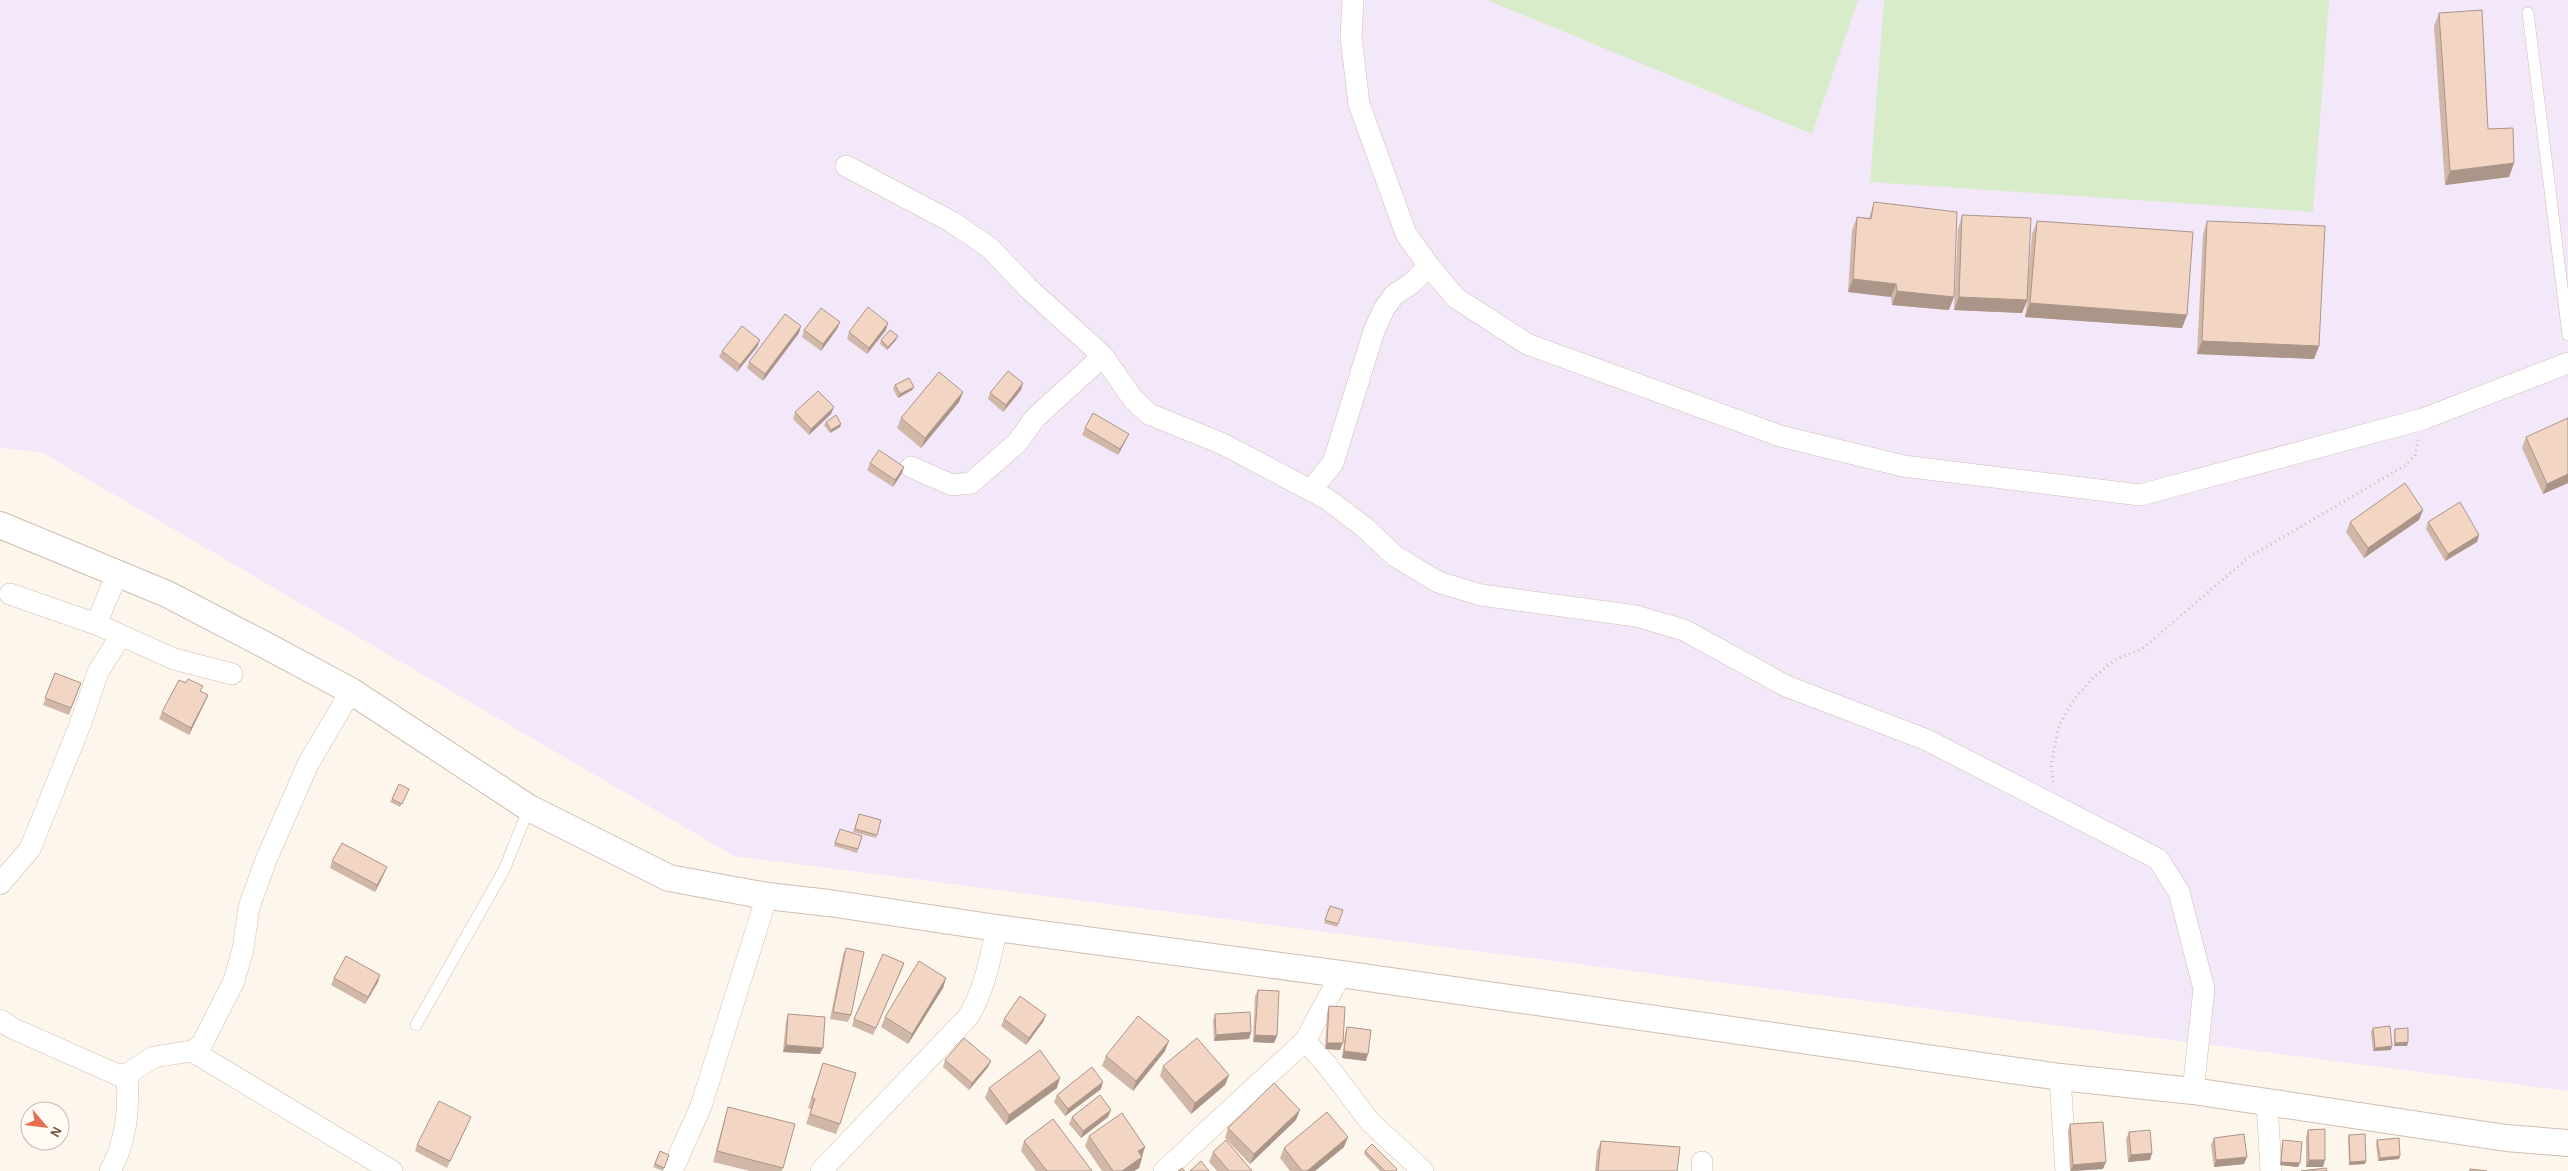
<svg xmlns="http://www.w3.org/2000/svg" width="2568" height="1171" viewBox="0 0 2568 1171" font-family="'Alegreya Sans',sans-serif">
  <rect width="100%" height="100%" fill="#fdf6ec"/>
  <polygon fill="#f3e8fa" points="0,0 2568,0 2568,1091 734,856 41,452 0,448"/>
  <g fill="#d8ecc9">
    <polygon points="1487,0 1858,0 1812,134"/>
    <polygon points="1884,0 2329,0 2313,212 1870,182"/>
  </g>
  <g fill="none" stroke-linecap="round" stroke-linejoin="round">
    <g stroke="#d1beb0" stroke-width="12">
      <g id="service">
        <polyline points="2528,13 2568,335"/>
        <polyline points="416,1025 504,870 529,808"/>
      </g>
    </g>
    <g stroke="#d1beb0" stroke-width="22">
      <g id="minor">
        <polyline points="1353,0 1351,37 1359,104 1406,234 1429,266 1456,298 1527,344 1780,436 1903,466 2140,495 2423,419 2568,363"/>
        <polyline points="846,166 952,222 990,248 1028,288 1103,356 1133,399 1149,414 1223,444 1327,499 1364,527 1395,556 1438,582 1481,595 1636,616 1684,630 1786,686 1927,740 2158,859 2179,892 2204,989 2193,1091"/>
        <polyline points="911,467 952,485 971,483 1017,443 1035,418 1103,356"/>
        <polyline points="1311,490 1333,463 1374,331 1384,309 1394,295 1412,283 1429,266"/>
        <polyline points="10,594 96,624 174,659 232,674"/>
        <polyline points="96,624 118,572"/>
        <polyline points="0,884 30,849 80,725 98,672 120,637"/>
        <polyline points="0,1020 12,1028 118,1075 127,1074 154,1057 192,1051 202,1044 234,981 243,949 249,907 266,860 308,764 351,691"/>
        <polyline points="1305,1041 1327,1065 1370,1122 1423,1171"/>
        <polyline points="192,1051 392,1171"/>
        <polyline points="2060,1077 2066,1171"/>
        <polyline points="2267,1102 2271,1171"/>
        <path d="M110,1171C127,1141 129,1108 127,1074"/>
        <polyline points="672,1171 701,1106 767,896"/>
        <path d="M821,1171L968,1017C985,989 990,959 997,928"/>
        <polyline points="1164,1171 1305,1041 1341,974"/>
        <polyline points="1702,1171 1702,1162"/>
      </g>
    </g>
    <g stroke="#d1beb0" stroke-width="28">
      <polyline id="tertiary" points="0,525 167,594 267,646 351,691 529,808 669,878 767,896 829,903 997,928 1341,974 2060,1077 2193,1091 2506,1138 2568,1143"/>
    </g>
    <polyline stroke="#d9b8a5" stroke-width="3" stroke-dasharray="1 4" stroke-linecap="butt" points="2053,782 2051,766 2059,725 2075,698 2094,677 2116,659 2142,649 2249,557 2406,465 2415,455 2418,440"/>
    <use href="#service" stroke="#fff" stroke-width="11"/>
    <use href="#minor" stroke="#fff" stroke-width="21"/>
    <use href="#tertiary" stroke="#fff" stroke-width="26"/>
  </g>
  <g fill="#d1b7a8">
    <polygon points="2439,13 2488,129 2514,163 2509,177 2445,185 2434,26"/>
    <polygon points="1874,202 1949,310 1892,305 1891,297 1848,292 1852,230 1857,217 1869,218"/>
    <polygon points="1962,215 2028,282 2032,234 2037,221 2187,315 2182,328 2025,317 2027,302 2022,313 1954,310 1958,229"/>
    <polygon points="2207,221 2319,346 2314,359 2197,354 2203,234"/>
    <polygon points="837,329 821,351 802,337 804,330"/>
    <polygon points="886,330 867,354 847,339 849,332"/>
    <polygon points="799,333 763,381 747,368 749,362"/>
    <polygon points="760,340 757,347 737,372 719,357 722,351"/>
    <polygon points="881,340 896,340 887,350 880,344"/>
    <polygon points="895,385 914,387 912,390 898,398 893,389"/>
    <polygon points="1021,390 1003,412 988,399 990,393"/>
    <polygon points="963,392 959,402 921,448 897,428 901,418"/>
    <polygon points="795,412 831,414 809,435 793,419"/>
    <polygon points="826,422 841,424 840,427 830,433 824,425"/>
    <polygon points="1085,428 1126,440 1118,455 1082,435"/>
    <polygon points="2526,437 2568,483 2543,494 2522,448"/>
    <polygon points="870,463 904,467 902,473 893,487 867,470"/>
    <polygon points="2423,510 2419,520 2364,558 2346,532 2350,522"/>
    <polygon points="2428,522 2479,535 2477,542 2445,561 2426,529"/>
    <polygon points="55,673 81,683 69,715 43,705"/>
    <polygon points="201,692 208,695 205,702 189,735 159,719 162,712"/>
    <polygon points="409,789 400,807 390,802 392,799"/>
    <polygon points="859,814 881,820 876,838 853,832"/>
    <polygon points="840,829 862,836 857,853 834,846"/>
    <polygon points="332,861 384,874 375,892 330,868"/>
    <polygon points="1330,906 1343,910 1337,927 1324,923"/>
    <polygon points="846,948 851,1015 848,1022 830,1019 843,955"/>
    <polygon points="904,963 873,1035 852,1026 854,1019"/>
    <polygon points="334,978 378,982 365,1004 331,985"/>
    <polygon points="946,978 943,988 908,1044 881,1027 885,1017"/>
    <polygon points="1258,990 1277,1036 1274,1043 1253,1042 1255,996"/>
    <polygon points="1329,1006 1340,1050 1325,1049 1327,1013"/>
    <polygon points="788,1014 820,1054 783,1052 786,1021"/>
    <polygon points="1215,1014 1251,1032 1249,1039 1214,1041 1213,1021"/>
    <polygon points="1046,1015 1043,1022 1026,1045 1001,1026 1004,1019"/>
    <polygon points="1347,1027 1366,1061 1342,1058 1345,1034"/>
    <polygon points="2373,1028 2391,1050 2373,1051 2371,1032"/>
    <polygon points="2395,1029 2408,1042 2407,1046 2394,1046 2394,1032"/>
    <polygon points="1165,1051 1133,1091 1102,1066 1106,1056"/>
    <polygon points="945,1060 991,1061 988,1067 969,1090 943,1067"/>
    <polygon points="823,1063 840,1124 836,1134 806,1124 811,1109 808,1108"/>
    <polygon points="1163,1066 1229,1075 1225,1085 1191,1114 1160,1076"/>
    <polygon points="989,1088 1057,1088 1006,1125 985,1098"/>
    <polygon points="1101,1089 1065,1116 1054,1102 1057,1095"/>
    <polygon points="728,1107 783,1168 782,1171 750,1171 713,1162 725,1117"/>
    <polygon points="1072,1117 1108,1117 1081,1138 1069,1124"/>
    <polygon points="1296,1120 1250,1164 1225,1138 1228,1128"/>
    <polygon points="468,1124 447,1168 415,1151 417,1145"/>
    <polygon points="2070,1124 2103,1169 2070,1171 2068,1131"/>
    <polygon points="2308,1130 2323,1167 2306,1167 2306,1137"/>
    <polygon points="2129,1132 2152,1153 2150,1160 2128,1162 2126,1139"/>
    <polygon points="2349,1135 2366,1161 2365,1164 2349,1165 2348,1138"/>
    <polygon points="1089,1136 1145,1147 1139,1168 1134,1171 1102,1171 1085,1146"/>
    <polygon points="2214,1138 2244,1164 2214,1167 2211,1145"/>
    <polygon points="2283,1140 2298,1167 2280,1165 2282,1143"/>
    <polygon points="2377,1140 2400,1156 2399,1159 2378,1161 2376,1144"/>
    <polygon points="1024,1141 1092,1171 1036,1171 1021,1151"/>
    <polygon points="1601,1141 1677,1171 1595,1171 1597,1151"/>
    <polygon points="1344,1147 1315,1171 1290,1171 1280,1158 1284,1148"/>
    <polygon points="660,1151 669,1155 663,1171 653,1167"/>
    <polygon points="1365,1151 1397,1171 1380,1171 1364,1154"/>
    <polygon points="1213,1152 1252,1171 1217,1171 1209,1162"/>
  </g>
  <g fill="#aa9588">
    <polygon points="2514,163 2509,177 2445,185 2450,171"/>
    <polygon points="1853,279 1896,284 1891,297 1848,292"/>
    <polygon points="1897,291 1954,297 1949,310 1892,305"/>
    <polygon points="1959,297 2027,300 2022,313 1954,310"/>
    <polygon points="2030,303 2187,315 2182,328 2025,317"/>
    <polygon points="840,322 837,329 821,351 823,344"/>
    <polygon points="888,323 886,330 867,354 869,348"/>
    <polygon points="801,326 799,333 763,381 765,374"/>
    <polygon points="898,336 896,340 887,350 888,347"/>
    <polygon points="760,340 757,347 737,372 740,365"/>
    <polygon points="2202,341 2319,346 2314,359 2197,354"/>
    <polygon points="1023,383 1021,390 1003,412 1006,405"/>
    <polygon points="914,387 912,390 898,398 900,394"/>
    <polygon points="963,392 959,402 921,448 925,438"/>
    <polygon points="834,407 831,414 809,435 811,429"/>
    <polygon points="841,424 840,427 830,433 831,430"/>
    <polygon points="1129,434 1126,440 1118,455 1120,449"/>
    <polygon points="904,467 902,473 893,487 895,480"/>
    <polygon points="2568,474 2568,483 2543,494 2547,484"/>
    <polygon points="2423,510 2419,520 2364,558 2368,548"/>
    <polygon points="2479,535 2477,542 2445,561 2448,554"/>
    <polygon points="208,695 205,702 189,735 191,728"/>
    <polygon points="387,867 384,874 375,892 377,885"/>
    <polygon points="904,963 902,969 873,1035 876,1028"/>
    <polygon points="380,975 378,982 365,1004 368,997"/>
    <polygon points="946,978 943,988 908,1044 912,1034"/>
    <polygon points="1046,1015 1043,1022 1026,1045 1029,1038"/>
    <polygon points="1251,1032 1249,1039 1214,1041 1216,1035"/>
    <polygon points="1255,1035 1277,1036 1274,1043 1253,1042"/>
    <polygon points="1169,1041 1165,1051 1133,1091 1136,1081"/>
    <polygon points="2408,1042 2407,1046 2394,1046 2395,1043"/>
    <polygon points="1327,1043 1343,1043 1340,1050 1325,1049"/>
    <polygon points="786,1045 823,1048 820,1054 783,1052"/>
    <polygon points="2392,1046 2391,1050 2373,1051 2375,1048"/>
    <polygon points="1344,1051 1368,1054 1366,1061 1342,1058"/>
    <polygon points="991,1061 988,1067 969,1090 972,1083"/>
    <polygon points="1229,1075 1225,1085 1191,1114 1195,1103"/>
    <polygon points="1060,1078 1057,1088 1006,1125 1009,1115"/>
    <polygon points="1103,1082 1101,1089 1065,1116 1068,1109"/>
    <polygon points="1111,1110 1108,1117 1081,1138 1083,1131"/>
    <polygon points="1300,1110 1296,1120 1250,1164 1254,1154"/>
    <polygon points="1348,1137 1344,1147 1315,1171 1307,1171"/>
    <polygon points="1145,1147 1141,1157 1138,1151"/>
    <polygon points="2152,1153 2150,1160 2128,1162 2131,1155"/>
    <polygon points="2400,1156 2399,1159 2378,1161 2380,1158"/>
    <polygon points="1142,1157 1139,1168 1134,1171 1122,1171"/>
    <polygon points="2247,1157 2244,1164 2214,1167 2216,1160"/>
    <polygon points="2309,1160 2325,1160 2323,1167 2306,1167"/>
    <polygon points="2366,1161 2365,1164 2349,1165 2350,1162"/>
    <polygon points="2106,1162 2103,1169 2071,1171 2073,1165"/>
    <polygon points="2281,1162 2300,1163 2298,1167 2280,1165"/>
  </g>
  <g fill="#f3d5c3" stroke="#aa9588">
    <polygon points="2482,10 2488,129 2513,128 2514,163 2450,171 2439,13"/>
    <polygon points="1874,202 1957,212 1954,297 1897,291 1896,284 1853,279 1857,217 1871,219"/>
    <polygon points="1962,215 2031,218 2027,300 1959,297"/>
    <polygon points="2037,221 2193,232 2187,315 2030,303"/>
    <polygon points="2207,221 2325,226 2319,346 2202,341"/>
    <polygon points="868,307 888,323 869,348 849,332"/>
    <polygon points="821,308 840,322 823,344 804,330"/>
    <polygon points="785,314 801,326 765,374 749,362"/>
    <polygon points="742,326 760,340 740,365 722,351"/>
    <polygon points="890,330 898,336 888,347 881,340"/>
    <polygon points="1008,371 1023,383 1006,405 990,393"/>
    <polygon points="939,372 963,392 925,438 901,418"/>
    <polygon points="909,378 914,387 900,394 895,385"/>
    <polygon points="818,391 834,407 811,429 795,412"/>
    <polygon points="1093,413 1129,434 1120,449 1085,428"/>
    <polygon points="836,415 841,424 831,430 826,422"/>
    <polygon points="2568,418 2568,474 2547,484 2526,437"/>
    <polygon points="879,450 904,467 895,480 870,463"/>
    <polygon points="2405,483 2423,510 2368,548 2350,522"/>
    <polygon points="2460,502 2479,535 2448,554 2428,522"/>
    <polygon points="55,673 81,683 71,708 45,698"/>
    <polygon points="188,679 203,686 200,691 208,695 191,728 162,712 179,680 186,683"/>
    <polygon points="399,784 409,789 402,804 392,799"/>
    <polygon points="859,814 881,820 877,835 855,829"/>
    <polygon points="840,829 862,836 858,849 835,843"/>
    <polygon points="342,843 387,867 377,885 332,861"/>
    <polygon points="1330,906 1343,910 1338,924 1325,920"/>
    <polygon points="846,948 864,952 851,1015 833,1012"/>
    <polygon points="883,954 904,963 876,1028 854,1019"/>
    <polygon points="346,956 380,975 368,997 334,978"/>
    <polygon points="919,961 946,978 912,1034 885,1017"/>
    <polygon points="1258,990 1279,991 1277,1036 1255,1035"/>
    <polygon points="1020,996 1046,1015 1029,1038 1004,1019"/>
    <polygon points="1329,1006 1345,1007 1343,1043 1327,1043"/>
    <polygon points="1250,1012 1251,1032 1216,1035 1215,1014"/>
    <polygon points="788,1014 825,1017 823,1048 786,1045"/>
    <polygon points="1138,1016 1169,1041 1136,1081 1106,1056"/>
    <polygon points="2390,1026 2392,1046 2375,1048 2373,1028"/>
    <polygon points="1347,1027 1371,1030 1368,1054 1344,1051"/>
    <polygon points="2408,1028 2408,1042 2395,1043 2395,1029"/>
    <polygon points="964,1038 991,1061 972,1083 945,1060"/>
    <polygon points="1197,1038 1229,1075 1195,1103 1163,1066"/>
    <polygon points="1040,1050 1060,1078 1009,1115 989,1088"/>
    <polygon points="823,1063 856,1073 840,1124 810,1114 815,1099 812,1098"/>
    <polygon points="1092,1067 1103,1082 1068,1109 1057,1095"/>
    <polygon points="1274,1083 1300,1110 1254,1154 1228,1128"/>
    <polygon points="1100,1095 1111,1110 1083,1131 1072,1117"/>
    <polygon points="439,1101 471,1117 450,1161 417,1145"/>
    <polygon points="728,1107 795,1124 783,1168 717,1151"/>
    <polygon points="1327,1112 1348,1137 1307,1171 1302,1171 1284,1148"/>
    <polygon points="1122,1113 1145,1147 1138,1151 1142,1157 1122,1171 1113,1171 1089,1136"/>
    <polygon points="1053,1119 1092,1171 1047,1171 1024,1141"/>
    <polygon points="2103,1122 2106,1162 2073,1165 2070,1124"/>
    <polygon points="2325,1129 2325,1160 2309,1160 2308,1130"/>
    <polygon points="2150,1130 2152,1153 2131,1155 2129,1132"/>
    <polygon points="2244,1134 2247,1157 2216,1160 2214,1138"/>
    <polygon points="2365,1134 2366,1161 2350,1162 2349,1135"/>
    <polygon points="2399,1138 2400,1156 2380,1158 2377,1140"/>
    <polygon points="1226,1140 1252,1171 1229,1171 1213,1152"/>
    <polygon points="2283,1140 2302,1142 2300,1163 2281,1162"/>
    <polygon points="1601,1141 1680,1147 1677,1171 1598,1171"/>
    <polygon points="1372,1144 1397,1169 1396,1171 1385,1171 1365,1151"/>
    <polygon points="660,1151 669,1155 664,1168 655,1164"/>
    <polygon points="1201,1161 1209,1171 1190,1171"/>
    <polygon points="1182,1168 1185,1171 1178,1171"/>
    <polygon points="2326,1168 2327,1171 2301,1171"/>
    <polygon points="2470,1169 2487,1171 2470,1171"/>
  </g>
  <g transform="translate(45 1126) rotate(118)"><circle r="24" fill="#fffaf3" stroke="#cabbb1"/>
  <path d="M0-4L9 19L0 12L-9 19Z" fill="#e76f51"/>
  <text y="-8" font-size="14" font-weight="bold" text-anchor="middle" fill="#7a5c4d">N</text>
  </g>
</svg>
